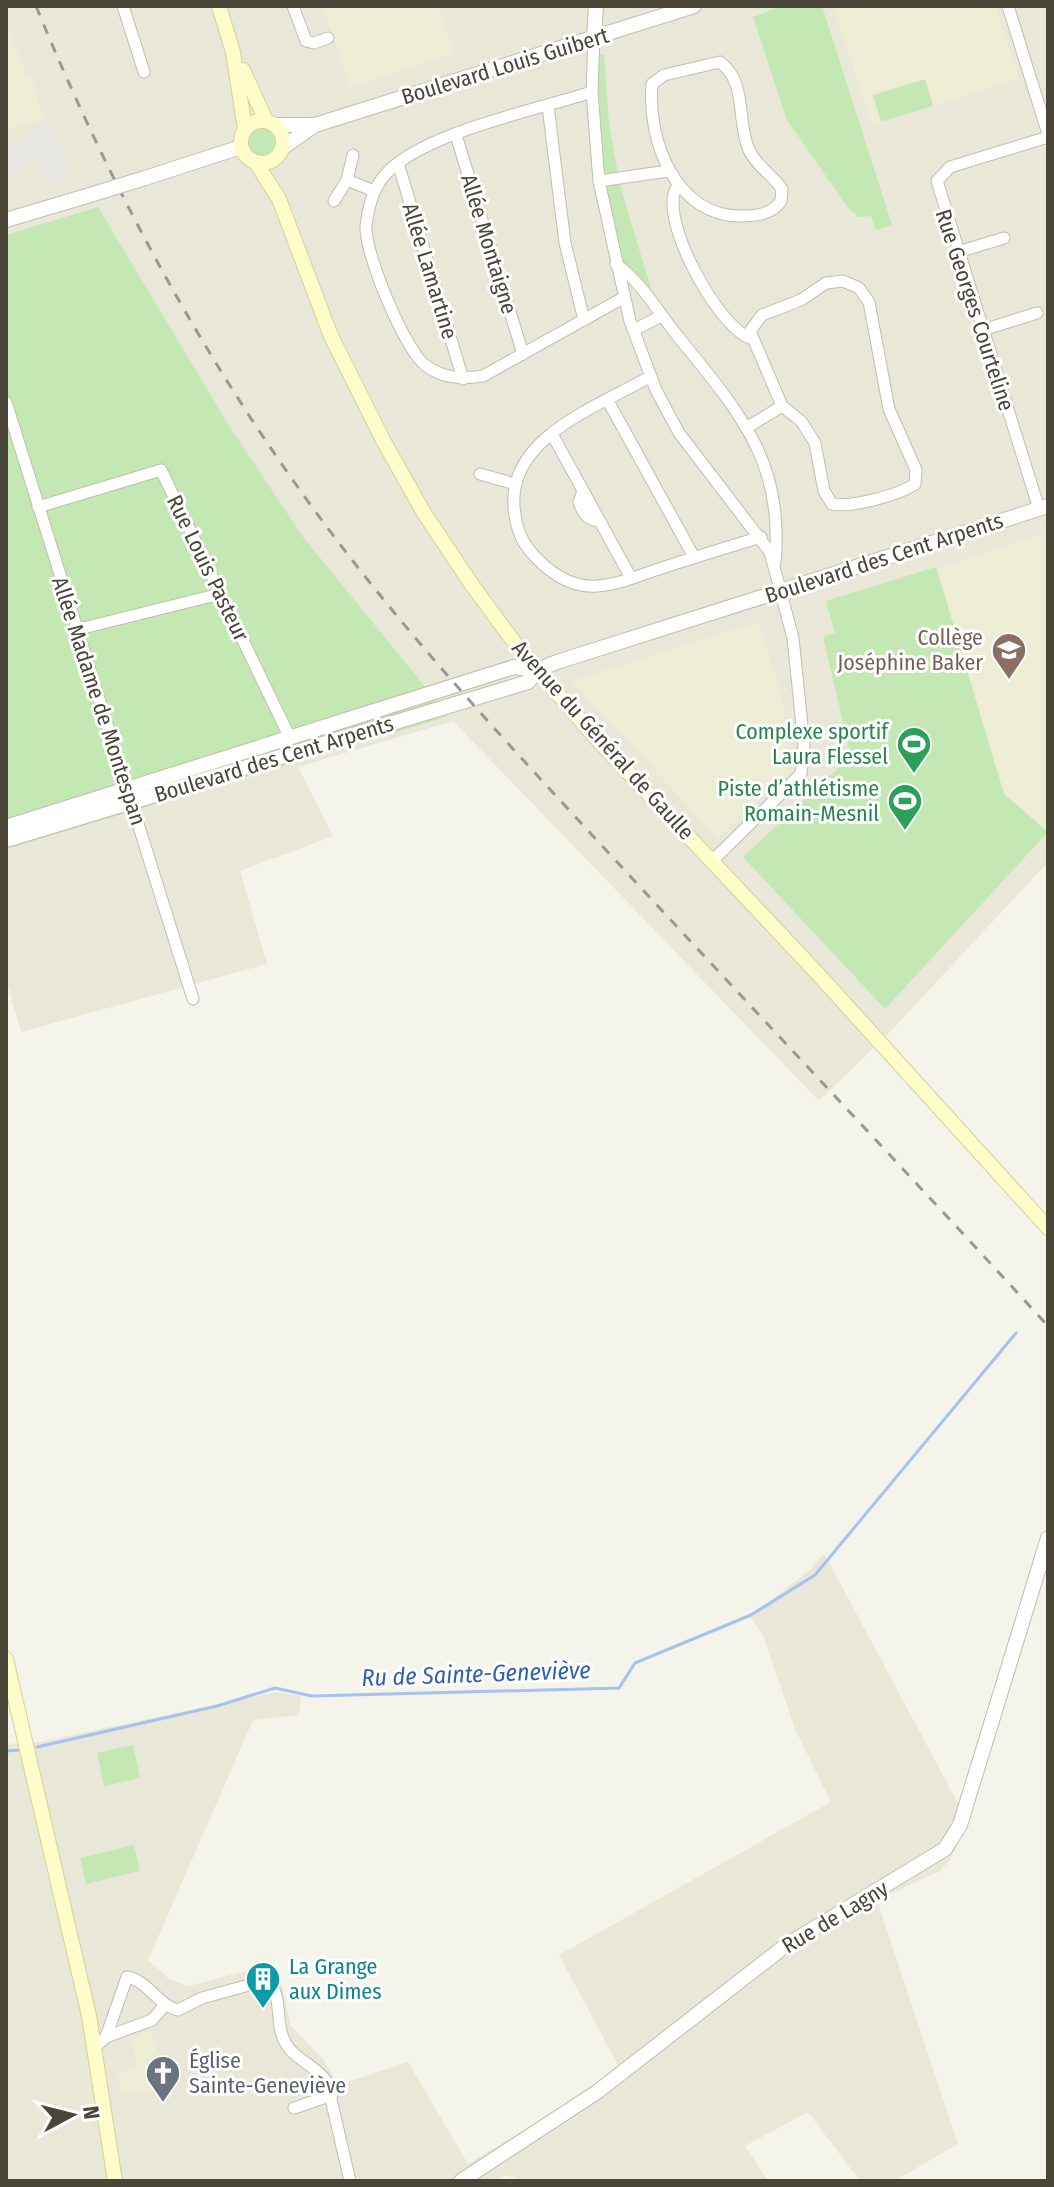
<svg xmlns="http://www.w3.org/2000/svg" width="1054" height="2187" viewBox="0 0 1054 2187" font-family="'Fira Sans Condensed',sans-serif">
  <rect width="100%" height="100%" fill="#f5f4ea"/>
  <g fill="#e8e7d8">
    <polygon points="6,6 1048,6 1048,862 889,1033 819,1101 453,721 298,767 333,836 240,871 267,964 21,1032 6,980"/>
    <polygon points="824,1553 968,1822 950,1860 940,1871 877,1900 958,2144 894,2181 860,2181 808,2112 745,2146 768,2181 525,2181 505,2175 495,2181 6,2181 6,1744 39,1742 276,1692 301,1696 299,1715 253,1720 148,1960 169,1979 189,1986 261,1967 275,1972 280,1977 291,2026 323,2059 339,2085 408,2062 468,2164 585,2093 618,2065 559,1955 831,1802 795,1729 763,1635 750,1617 811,1569"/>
  </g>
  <g fill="#edecd4">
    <polygon points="323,6 439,6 454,54 350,88"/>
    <polygon points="834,6 996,6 1019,79 872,126"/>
    <polygon points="6,24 27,75 31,75 44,119 6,131"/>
    <polygon points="1048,533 1048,832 1004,794 937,568"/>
    <polygon points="758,622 783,701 788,772 718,838 571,681"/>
    <polygon points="151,2031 162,2063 155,2065 158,2083 151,2084 152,2090 120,2095 118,2073 137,2068 132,2039"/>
  </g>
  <g fill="#c4e8b3">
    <polygon points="781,6 822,6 892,225 876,230 871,216 859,217 849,209 787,120 753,17"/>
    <polygon points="604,54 609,124 618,174 610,175 603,169 597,56"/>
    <polygon points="925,79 933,106 881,122 873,95"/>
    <circle cx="262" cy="142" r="13"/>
    <polygon points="619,182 652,292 648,294 618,259 606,188"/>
    <polygon points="98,207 226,421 303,537 449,716 6,849 6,235"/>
    <polygon points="936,567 1004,794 1048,832 885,1009 743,857 851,756 823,637 835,633 826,601"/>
    <polygon points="133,1745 140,1778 104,1786 97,1753"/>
    <polygon points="134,1845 140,1871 86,1884 80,1858"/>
  </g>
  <polygon fill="#e6e5e1" points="53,123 71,180 49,186 40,158 12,177 6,177 6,153 38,128"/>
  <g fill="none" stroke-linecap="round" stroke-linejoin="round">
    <g stroke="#a7c2f0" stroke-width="3">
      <polyline points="37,1747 217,1706 275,1688 312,1696 619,1688 635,1663 751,1615 815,1575 1016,1333"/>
      <polyline points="6,1751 20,1750"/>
    </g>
    <g stroke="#c0beac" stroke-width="13">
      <g id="minor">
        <polyline points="123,6 144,72"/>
        <polyline points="293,6 306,41 314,43 328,38"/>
        <polyline points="1008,6 1048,134"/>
        <polyline points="594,38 592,92 599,181 630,321 656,390 679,433 770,552 793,638 804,745 801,774 712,861"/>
        <path d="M720,62C748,83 736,121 749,150C756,166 773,175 782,189L781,201C772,214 757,216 742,216C676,217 647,141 652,84L664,75Z"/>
        <path d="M592,92C537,110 421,133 385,175C373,188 368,209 366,226C364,252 405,350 425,365C443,379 463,379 483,376L623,298"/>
        <polyline points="548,106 565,243 584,320"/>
        <polyline points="456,135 523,354"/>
        <polyline points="398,163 463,379"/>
        <polyline points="347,180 374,191"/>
        <polyline points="599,181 668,171"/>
        <path d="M677,187C657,217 718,327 750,338"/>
        <polyline points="334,201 347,180 353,155"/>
        <polyline points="958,252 1004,238"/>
        <path d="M616,264C640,281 658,311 676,334C736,409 785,459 775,562"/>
        <path d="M843,281L859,288L869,302L889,409L916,470L915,484C899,495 851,508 832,504L824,491L815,443L801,421L782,406L750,331L762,315L801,300L826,283Z"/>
        <polyline points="634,330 661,316"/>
        <polyline points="983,330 1037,313"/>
        <path d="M651,376C600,406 509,436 514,506C515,523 519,538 530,551C547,571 569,588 597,586C619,585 642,574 662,568C695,557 728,547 761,537"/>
        <polyline points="608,401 694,557"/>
        <polyline points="6,402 193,999"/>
        <polyline points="748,427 782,406"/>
        <polyline points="552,434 631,578"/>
        <polyline points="480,474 515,484"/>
        <path d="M583,491L579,502C583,514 587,519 599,521"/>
        <polyline points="38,507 161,470 290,738"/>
        <polyline points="1039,509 937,181 950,167 1048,137"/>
        <polyline points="75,630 220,594"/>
        <polyline points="106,2037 152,2020 165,2005"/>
        <path d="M94,2048L106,2037L127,1977C149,1981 157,2005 178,2010L202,1998L267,1980C284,1995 274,2023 285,2042C293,2059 316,2065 327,2082L350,2181"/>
        <polyline points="294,2108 332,2095"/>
      </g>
    </g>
    <g stroke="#c0beac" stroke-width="16">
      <g id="tertiary">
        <polyline points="594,38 596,6"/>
        <polyline points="275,125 310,125"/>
        <polyline points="282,148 315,125 694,6"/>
        <polyline points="145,178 241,147"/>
        <polyline points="6,220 90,195"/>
        <polyline points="6,827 514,667 537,670"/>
        <polyline points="6,840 528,682 537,670 557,662 1048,506"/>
        <polyline points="461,2181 597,2092 785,1946 945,1849 960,1825 1048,1538"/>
      </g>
    </g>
    <g stroke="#d4d29a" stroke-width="16">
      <g id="secondary">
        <polyline points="219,6 233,52 245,129"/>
        <polyline points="243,70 266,121"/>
        <circle cx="262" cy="142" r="21"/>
        <polyline points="256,163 279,199 331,336 384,442 424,513 472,585 520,650 595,737 817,973 1048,1228"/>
        <polyline points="6,1659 89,2016 115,2181"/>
      </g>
    </g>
    <use href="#minor" stroke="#fff" stroke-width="11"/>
    <use href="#tertiary" stroke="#fff" stroke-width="14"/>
    <use href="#secondary" stroke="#fefdca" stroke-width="14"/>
    <path stroke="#989898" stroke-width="3" stroke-dasharray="10 10" stroke-linecap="butt" d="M36,6C106,177 194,342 302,493C397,626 508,744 618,863C761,1018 906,1171 1048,1326"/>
    <g stroke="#c0beac" stroke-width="16" stroke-linecap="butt">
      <polyline id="tertiary-bridge" points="90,195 145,178"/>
    </g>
    <use href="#tertiary-bridge" stroke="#fff" stroke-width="14"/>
  </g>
  <defs>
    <g id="school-pin" transform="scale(1.8)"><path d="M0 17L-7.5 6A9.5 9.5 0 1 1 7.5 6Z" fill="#8d6e63" stroke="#fff"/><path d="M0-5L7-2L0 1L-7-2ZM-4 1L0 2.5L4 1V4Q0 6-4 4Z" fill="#fff"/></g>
    <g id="stadium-pin" transform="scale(1.8)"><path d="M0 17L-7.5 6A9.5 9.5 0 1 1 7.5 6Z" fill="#2e9e5b" stroke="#fff"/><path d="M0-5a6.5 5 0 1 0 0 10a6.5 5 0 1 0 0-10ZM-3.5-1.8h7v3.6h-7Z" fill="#fff"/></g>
    <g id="building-pin" transform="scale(1.8)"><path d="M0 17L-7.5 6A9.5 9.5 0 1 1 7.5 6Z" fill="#0f9aa8" stroke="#fff"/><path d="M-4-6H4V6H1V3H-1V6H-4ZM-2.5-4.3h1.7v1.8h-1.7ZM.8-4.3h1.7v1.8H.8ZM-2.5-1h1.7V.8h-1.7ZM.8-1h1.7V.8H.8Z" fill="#fff"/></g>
    <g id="church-pin" transform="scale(1.8)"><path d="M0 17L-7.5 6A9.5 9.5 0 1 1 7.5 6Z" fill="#6b7280" stroke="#fff"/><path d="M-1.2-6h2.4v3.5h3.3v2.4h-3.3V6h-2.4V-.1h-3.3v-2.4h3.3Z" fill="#fff"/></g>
  </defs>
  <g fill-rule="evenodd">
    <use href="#school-pin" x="1009" y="650"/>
    <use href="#stadium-pin" x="914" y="744"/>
    <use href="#stadium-pin" x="905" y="801"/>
    <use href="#building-pin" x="263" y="1979"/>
    <use href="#church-pin" x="163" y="2073"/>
  </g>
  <g text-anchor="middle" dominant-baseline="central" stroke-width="6" stroke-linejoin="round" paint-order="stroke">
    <g font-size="22" fill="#494638" stroke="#fff">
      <text transform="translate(505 66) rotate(-17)">Boulevard Louis Guibert</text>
      <text transform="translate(489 244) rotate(73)">Allée Montaigne</text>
      <text transform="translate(430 271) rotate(73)">Allée Lamartine</text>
      <text transform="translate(975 310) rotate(72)">Rue Georges Courteline</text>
      <text transform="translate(884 558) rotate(-18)">Boulevard des Cent Arpents</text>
      <text transform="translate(208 568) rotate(64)">Rue Louis Pasteur</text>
      <text transform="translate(99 701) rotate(72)">Allée Madame de Montespan</text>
      <text transform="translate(603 740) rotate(48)">Avenue du Général de Gaulle</text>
      <text transform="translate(274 759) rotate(-17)">Boulevard des Cent Arpents</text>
      <text transform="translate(835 1917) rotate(-31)">Rue de Lagny</text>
    </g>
    <g font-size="22" fill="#785e54" stroke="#fff" text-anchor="end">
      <text x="983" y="637">Collège<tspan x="983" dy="25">Joséphine Baker</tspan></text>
    </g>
    <g font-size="22" fill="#27864d" stroke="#fff" text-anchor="end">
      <text x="888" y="731">Complexe sportif<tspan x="888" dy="25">Laura Flessel</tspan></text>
      <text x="879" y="788">Piste d’athlétisme<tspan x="879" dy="25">Romain-Mesnil</tspan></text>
    </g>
    <g font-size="22" fill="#0d838f" stroke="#fff" text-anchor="start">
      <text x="289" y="1966">La Grange<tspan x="289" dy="25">aux Dimes</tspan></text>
    </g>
    <g font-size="22" fill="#5b616d" stroke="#fff" text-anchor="start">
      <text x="189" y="2060">Église<tspan x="189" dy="25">Sainte-Geneviève</tspan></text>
    </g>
    <g font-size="24" font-style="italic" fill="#315fb4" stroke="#fff">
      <text transform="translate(476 1674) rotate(-2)">Ru de Sainte-Geneviève</text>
    </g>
  </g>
  <rect width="1054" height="2187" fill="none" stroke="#494638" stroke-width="16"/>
  <g transform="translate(72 2115) rotate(83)" stroke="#ffffff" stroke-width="6" paint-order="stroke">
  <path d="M0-6L14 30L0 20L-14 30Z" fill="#494638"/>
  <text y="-12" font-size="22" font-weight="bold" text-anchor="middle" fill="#494638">N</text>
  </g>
</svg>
